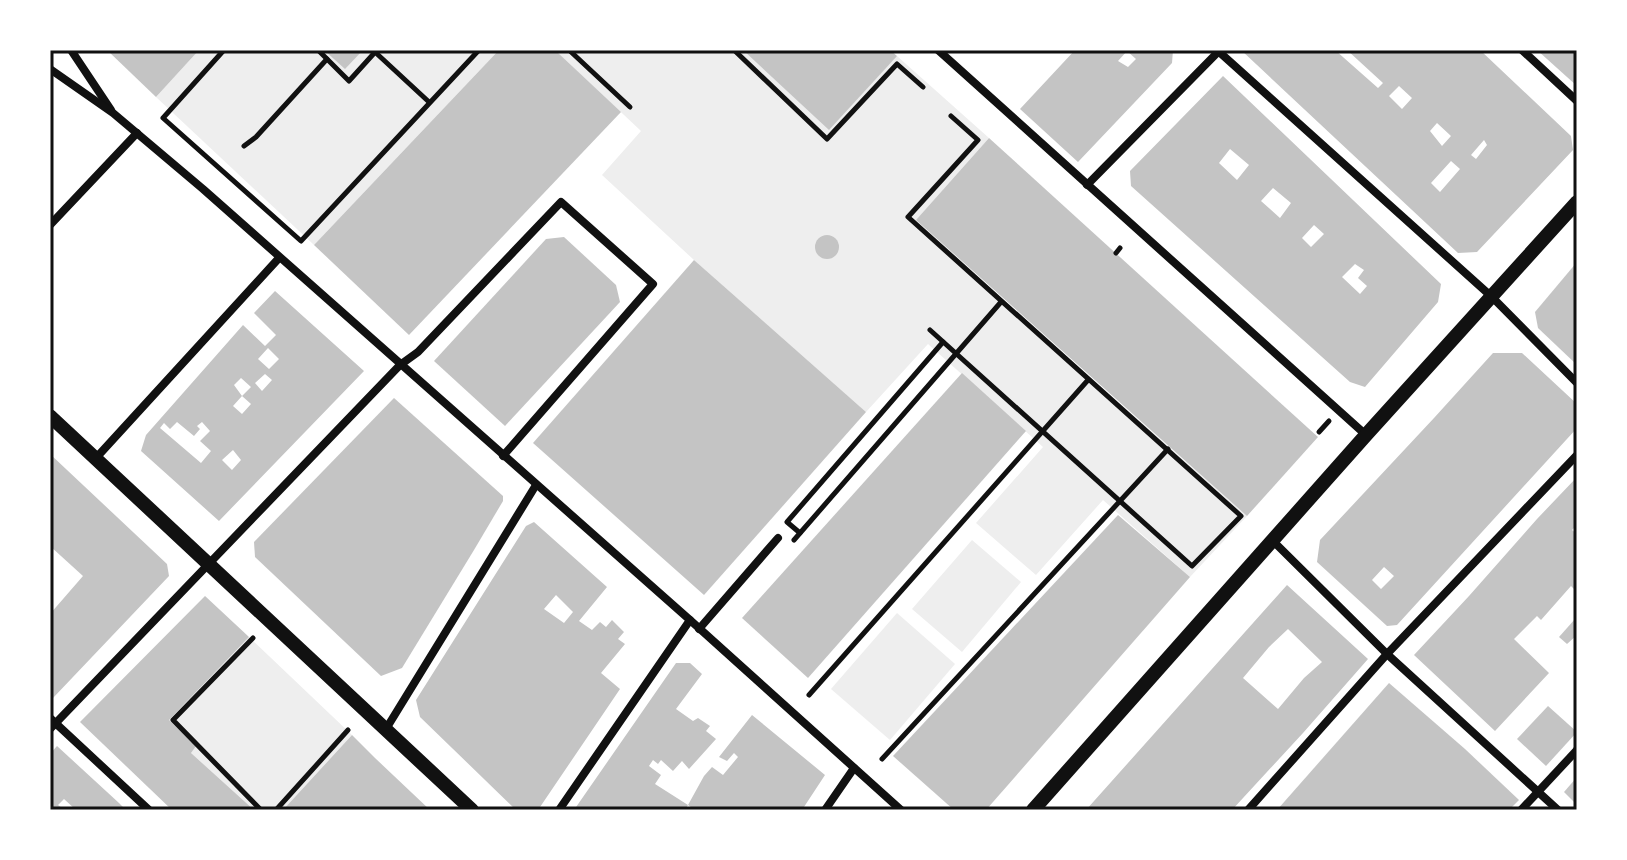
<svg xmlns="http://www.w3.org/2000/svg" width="1627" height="860" viewBox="0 0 1627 860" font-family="Raleway,sans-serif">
  <rect width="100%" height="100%" fill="#fff"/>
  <g fill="#eee">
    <polygon points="199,50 499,50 314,245 156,97"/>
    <polygon points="555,50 743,50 897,56 989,138 916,220 1012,308 1247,516 1190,577 1103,500 1036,575 976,523 1043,447 928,344 866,412 694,260 602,175 641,131"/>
    <polygon points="972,540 1021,582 962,652 912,609"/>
    <polygon points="897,613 955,664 890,740 831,689"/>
    <polygon points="249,637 352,735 283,810 254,810 191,753 196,745 169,720"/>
  </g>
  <g fill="#c4c4c4" fill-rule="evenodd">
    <polygon points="107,50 199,50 156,97"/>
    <polygon points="324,50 363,50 345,69"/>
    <polygon points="499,50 555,50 621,112 409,335 314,245"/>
    <polygon points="743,50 890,50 897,56 829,130"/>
    <path d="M1075,50H1173L1172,63L1078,162L1020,109ZM1127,51L1136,59L1128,67L1118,61Z"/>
    <path d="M1241,50H1335L1378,88L1383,83L1347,50H1480L1571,136L1573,150L1477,252L1458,253ZM1399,86L1412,98L1402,109L1389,96ZM1437,123L1451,136L1442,146L1430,131ZM1484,140L1487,145L1476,159L1471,155ZM1451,161L1460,169L1440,192L1431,183Z"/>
    <polygon points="1537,50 1577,50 1577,86"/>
    <path d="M1223,76L1441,284L1438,302L1365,387L1350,382L1131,186L1130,171ZM1230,149L1249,165L1237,180L1219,163ZM1273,188L1291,203L1280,218L1261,201ZM1314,225L1324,234L1311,247L1302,238ZM1355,264L1364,270L1358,278L1367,286L1360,294L1342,277Z"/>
    <polygon points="989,138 1318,437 1247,516 916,220"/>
    <circle cx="827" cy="247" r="12"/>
    <polygon points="564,237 616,285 620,302 505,426 434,361 546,239"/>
    <polygon points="694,260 866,412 704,595 533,443"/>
    <polygon points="1577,262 1577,365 1538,328 1535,312"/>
    <path d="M275,291L364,371L219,521L141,451L146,435L243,325L265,346L276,335L254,313ZM268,348L279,359L269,369L258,359ZM265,374L272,380L262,391L255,383ZM241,378L251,387L242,396L234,385ZM242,396L251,404L242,414L233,406ZM177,422L194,436L200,429L197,426L202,422L210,431L200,441L211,451L201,463L160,428L164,423L170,429ZM233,450L241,460L232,470L222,460Z"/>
    <path d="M1493,353H1522L1577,404V428L1397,625L1387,626L1317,562L1320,540L1434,418ZM1384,567L1394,576L1381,589L1372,580Z"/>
    <polygon points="962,373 1026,431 808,678 742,618"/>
    <polygon points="394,398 503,496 503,501 474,550 402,668 381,676 255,557 254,542"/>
    <polygon points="50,454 167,564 169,576 53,698 50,695 50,614 83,576 50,546"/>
    <polygon points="1577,477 1577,525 1572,530 1577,534 1577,592 1571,586 1541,620 1537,616 1514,639 1549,673 1495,731 1414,655 1469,596 1537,519"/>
    <polygon points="1118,515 1190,577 986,810 954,810 893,756"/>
    <path d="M534,522L607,587L579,621L592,630L600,622L606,627L612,620L624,632L618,639L625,644L601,673L620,689L538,810H516L420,717L416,700L526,526ZM556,595L573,612L564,623L544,609Z"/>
    <path d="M1287,585L1368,659L1303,733L1232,810H1086ZM1288,629L1322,662L1304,678L1278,709L1243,678L1269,647Z"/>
    <polygon points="205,596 249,637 169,720 196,746 191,753 254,810 172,810 80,722"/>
    <polygon points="1575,619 1577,620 1577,635 1567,644 1559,637"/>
    <polygon points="676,663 690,663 702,674 676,709 693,721 698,718 710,726 706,731 716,739 689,769 682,761 673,771 661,760 658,764 653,760 649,766 661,775 655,784 688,805 704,776 712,767 723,775 738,757 734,753 727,761 719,757 752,715 825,775 802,810 695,810 688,805 685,810 574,810"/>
    <polygon points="1389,683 1465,749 1519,800 1509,810 1277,810"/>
    <polygon points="1548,706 1577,732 1546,766 1517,739"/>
    <polygon points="352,735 375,758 430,810 283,810"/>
    <polygon points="57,746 119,803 126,810 76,810 64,799 58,805 62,808 61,810 50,810 50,754"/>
    <polygon points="1577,777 1577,805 1564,792"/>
  </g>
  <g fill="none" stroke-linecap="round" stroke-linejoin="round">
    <g stroke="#111" stroke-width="5">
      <polyline points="224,50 163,118 301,241 479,50"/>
      <polyline points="318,50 349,81 377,50"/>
      <polyline points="569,50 630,107"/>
      <polyline points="734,50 827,139 897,64 923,87"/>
      <polyline points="375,52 429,102"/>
      <polyline points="244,146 256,137 327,59"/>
      <polyline points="1116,253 1120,248"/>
      <polyline points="930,330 1192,566 1241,516 908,217 978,140 951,116"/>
      <polyline points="1319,432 1329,421"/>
      <polyline points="800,533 787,522 943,342"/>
      <polyline points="794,540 1001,302"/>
      <polyline points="253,638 173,720 261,810"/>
      <polyline points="809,695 1088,380"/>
      <polyline points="882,759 1168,449"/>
      <polyline points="276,810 348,730"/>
    </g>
    <g stroke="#111" stroke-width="8">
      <polyline points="71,50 111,110"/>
      <polyline points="938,50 1366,435"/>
      <polyline points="1217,50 1492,297 1577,383"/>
      <polyline points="1522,50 1577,101"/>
      <polyline points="50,69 113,113 203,189 690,620 901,810"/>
      <polyline points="1087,185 1218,52"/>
      <polyline points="50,225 137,133"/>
      <polyline points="96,458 279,258"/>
      <polyline points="1273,541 1387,654 1558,810"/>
      <polyline points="699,629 778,538"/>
      <polyline points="50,718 149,810"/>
      <polyline points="50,729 400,365 418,352 561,202 653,284 503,456"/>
      <polyline points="386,729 536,485"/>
      <polyline points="559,810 690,620"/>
      <polyline points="825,810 854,768"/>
      <polyline points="1248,810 1387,654 1577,455"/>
      <polyline points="1521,810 1577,750"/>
    </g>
    <g stroke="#111" stroke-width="14">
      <polyline points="50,416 472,810"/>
      <polyline points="1033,810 1366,435 1577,202"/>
    </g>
  </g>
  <rect width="1627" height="860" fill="none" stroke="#ffffff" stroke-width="104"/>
  <rect x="52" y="52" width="1523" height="756" fill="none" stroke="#111" stroke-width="3"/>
</svg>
